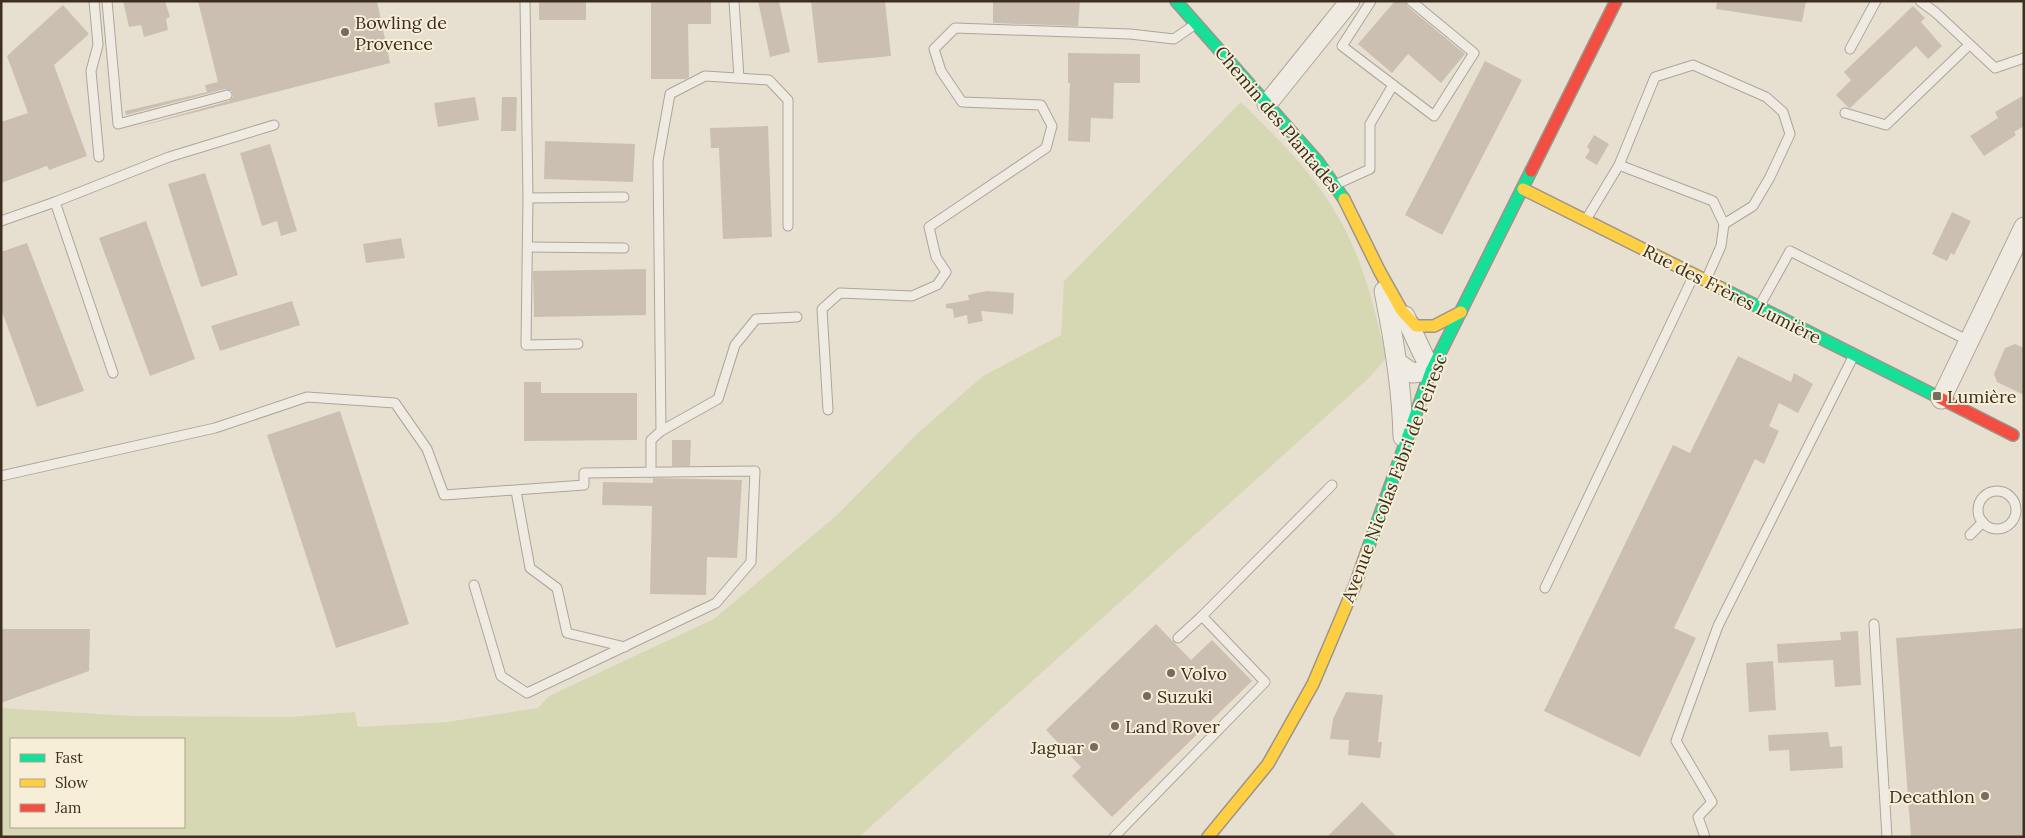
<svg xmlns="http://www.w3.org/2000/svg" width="2025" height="838" viewBox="0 0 2025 838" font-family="Lora,serif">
  <rect width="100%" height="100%" fill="#e7e0d1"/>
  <path fill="#d6d7b3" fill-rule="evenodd" d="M1241,102C1273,134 1307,166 1331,205C1361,251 1374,305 1386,358L1370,377L859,837H1V708L133,716L291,717L355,712L358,727L447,722L538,708L549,696L714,619L837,515L918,433L983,376L1061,335L1064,281ZM11,739H184V827H11Z"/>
  <g fill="#cbbfb2">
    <polygon points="123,1 165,1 170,17 166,19 168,30 144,37 141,25 129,27"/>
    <polygon points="198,1 377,1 390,63 129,129 229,101 233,97 232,91 225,89 126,115 125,111 207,92 205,85 218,82"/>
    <rect x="539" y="1" width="47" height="19"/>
    <polygon points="651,1 711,1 711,24 688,24 689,77 686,79 651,79"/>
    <polygon points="758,1 779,1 790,52 770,57"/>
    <polygon points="811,1 885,1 891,56 818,63"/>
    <polygon points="993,1 1080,1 1078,26 993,23"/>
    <polygon points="1395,1 1405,1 1407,6 1465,54 1441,83 1408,54 1392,73 1358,44"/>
    <polygon points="1717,1 1806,1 1802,22 1716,9"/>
    <polygon points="63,5 89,34 54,65 87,156 49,170 47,166 1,183 1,122 28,113 7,56"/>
    <polygon points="1913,6 1925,18 1921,22 1942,46 1928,59 1916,46 1850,108 1848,107 1836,95 1851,80 1844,72"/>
    <polygon points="1068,53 1140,54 1140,83 1114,83 1113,119 1091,118 1090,142 1068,141 1070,83 1068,83"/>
    <polygon points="1485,61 1522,80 1442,235 1405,215"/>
    <polygon points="2024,95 2024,126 2014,132 2016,135 1984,156 1970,136 1998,118 1995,112"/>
    <polygon points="475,97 479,120 438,127 434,103"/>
    <polygon points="502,97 517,97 516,131 501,131"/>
    <polygon points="768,126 772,237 723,239 719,148 711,148 710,128"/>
    <polygon points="1594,135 1609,144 1597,165 1585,158 1590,150 1587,147"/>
    <polygon points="545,141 635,144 633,182 544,179"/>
    <polygon points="270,144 297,231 281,236 277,221 262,226 240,153"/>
    <polygon points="205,173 238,275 201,287 168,184"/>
    <polygon points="1952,212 1971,221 1954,255 1951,253 1947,261 1932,254"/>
    <polygon points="146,221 195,359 150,376 99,238"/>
    <polygon points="401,238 405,258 366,263 363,244"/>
    <polygon points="27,243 84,391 37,407 1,309 1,252"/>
    <polygon points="646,269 646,315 534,317 533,271"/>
    <polygon points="987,291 1014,293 1013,314 981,311 983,321 968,324 967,315 954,318 953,309 946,308 946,304 969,300 968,295"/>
    <polygon points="292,301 300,325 220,351 211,326"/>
    <polygon points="2015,344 2024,348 2024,395 1997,382 1994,374 2005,348"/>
    <polygon points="1738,356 1791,382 1794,373 1813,384 1798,413 1779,403 1769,426 1779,431 1764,464 1755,459 1674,628 1696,638 1640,757 1544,711 1673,445 1690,453"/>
    <polygon points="524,382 541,382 541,393 637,393 637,440 524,441"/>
    <polygon points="340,411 409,624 336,648 267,435"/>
    <polygon points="672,440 691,440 690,466 672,466"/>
    <polygon points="653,478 742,480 737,558 707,557 706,595 650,594 652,506 602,505 603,482 653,483"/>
    <polygon points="1156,624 1191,660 1212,640 1252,681 1112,817 1072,776 1081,767 1046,730"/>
    <polygon points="2024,628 2024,837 1911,837 1896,638"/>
    <polygon points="1,629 90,629 89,671 1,703"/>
    <polygon points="1858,631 1861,685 1835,687 1833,660 1778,663 1777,644 1841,640 1840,632"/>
    <polygon points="1773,661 1776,710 1749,712 1746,663"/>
    <polygon points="1346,692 1383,695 1378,742 1382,742 1380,758 1348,755 1349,740 1330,739 1333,719"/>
    <polygon points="1828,732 1830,747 1842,746 1843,768 1790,771 1789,750 1769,751 1768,735"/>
    <polygon points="1362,802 1397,837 1327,837"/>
  </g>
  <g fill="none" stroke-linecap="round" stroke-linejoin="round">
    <g stroke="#ada599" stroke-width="11">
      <g id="lane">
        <polyline points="94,1 98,45 91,71 99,157"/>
        <polyline points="107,1 118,124 227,95"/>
        <polyline points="525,1 528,198 624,197"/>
        <polyline points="734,1 739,78"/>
        <polyline points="1371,1 1342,46 1434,116 1474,53 1411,1"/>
        <polyline points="1920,1 1935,12 1995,68 2024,58"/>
        <polyline points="1850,49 1876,1"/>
        <polyline points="1845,113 1886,125 1969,45"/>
        <polyline points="1619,165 1655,77 1693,65 1766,97 1783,112 1790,134 1770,177 1753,206 1724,224"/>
        <polyline points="1337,184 1370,169 1370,124 1393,85"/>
        <polyline points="528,198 526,345 578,344"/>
        <polyline points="55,202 113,373"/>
        <polyline points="1587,218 1619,165 1713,201 1724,224 1721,246 1706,280"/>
        <polyline points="1,221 55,202 169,157 274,125"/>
        <polyline points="528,247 624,248"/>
        <polyline points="1760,305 1790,251 1969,341"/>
        <polyline points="828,410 822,309 840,293 912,296 937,285 946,272 936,257 929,227 1046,148 1052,126 1041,105 962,102 941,71 934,49 955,28 1130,34 1174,39 1194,25"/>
        <polyline points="661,431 658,161 670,94 705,76 769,80 788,100 788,226"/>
        <polyline points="651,472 651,440 661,431 718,399 735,345 756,319 797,317"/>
        <polyline points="1,476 215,428 307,397 395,403 427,449 444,495 584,485 584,473 755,471 751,562 716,603 527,693 501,676 474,585"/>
        <polyline points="516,491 530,568 557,588 567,633 625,647"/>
        <circle cx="1997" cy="510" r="19"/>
        <polyline points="1970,535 1983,522"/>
        <polyline points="1545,588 1693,277"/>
        <polyline points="1874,624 1887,837"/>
        <polyline points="1178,638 1202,616"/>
        <polyline points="1114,837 1265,682 1202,616 1332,485"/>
        <polyline points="1705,837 1698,817 1712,802 1676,741 1718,626 1853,357"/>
      </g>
    </g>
    <g stroke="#ada599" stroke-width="21">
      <g id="street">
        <polyline points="1267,104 1350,1"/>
        <path d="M1384,291C1394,340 1402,387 1403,437"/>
        <polyline points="1398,363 1412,373 1431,371 1405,316"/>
        <polyline points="1941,399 2024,227"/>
      </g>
    </g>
    <g stroke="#9c958a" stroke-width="14">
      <g id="fast">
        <polyline points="1176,1 1318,162 1344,199"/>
        <polyline points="1721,288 1936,396"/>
        <polyline points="1367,551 1431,371 1531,171"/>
      </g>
    </g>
    <g stroke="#9c958a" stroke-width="14">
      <g id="slow">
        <polyline points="1523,189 1721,288"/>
        <polyline points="1344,199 1380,272 1402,311 1416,326 1434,326 1461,312"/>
        <polyline points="1208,837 1268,764 1313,684 1355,585 1367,551"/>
      </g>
    </g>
    <g stroke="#9c958a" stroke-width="14">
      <g id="jam">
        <polyline points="1531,171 1616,1"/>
        <polyline points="1936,396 2013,435"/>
      </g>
    </g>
    <use href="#lane" stroke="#efebe3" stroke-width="9"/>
    <use href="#street" stroke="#efebe3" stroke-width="19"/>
    <use href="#fast" stroke="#16e098" stroke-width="11"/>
    <use href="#slow" stroke="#ffcf43" stroke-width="11"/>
    <use href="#jam" stroke="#f24e42" stroke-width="11"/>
  </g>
  <g fill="#786c5e" stroke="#f7eed8" stroke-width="2">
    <circle cx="345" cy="32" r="5"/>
    <rect x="1932" y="391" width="10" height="10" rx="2.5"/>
    <circle cx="1171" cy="673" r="5"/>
    <circle cx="1147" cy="696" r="5"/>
    <circle cx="1115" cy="726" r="5"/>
    <circle cx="1094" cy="747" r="5"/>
    <circle cx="1985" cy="796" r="5"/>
  </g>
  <g text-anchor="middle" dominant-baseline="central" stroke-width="4" stroke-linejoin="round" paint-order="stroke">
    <g font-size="18" fill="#3d2e20" stroke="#f7eed8" text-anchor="start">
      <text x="355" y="22">Bowling de<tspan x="355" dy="21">Provence</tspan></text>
      <text x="1947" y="396">Lumière</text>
      <text x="1181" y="673">Volvo</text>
      <text x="1157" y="696">Suzuki</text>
      <text x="1125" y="726">Land Rover</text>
      <text x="1084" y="747" text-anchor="end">Jaguar</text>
      <text x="1975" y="796" text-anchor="end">Decathlon</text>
    </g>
    <g font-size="18" fill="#3d2e20" stroke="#f7eed8">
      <text transform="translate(1278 119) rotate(50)">Chemin des Plantades</text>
      <text transform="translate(1732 294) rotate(27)">Rue des Frères Lumière</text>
      <text transform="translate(1394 478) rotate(-69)">Avenue Nicolas Fabri de Peiresc</text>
    </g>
  </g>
  <rect width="2025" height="838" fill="none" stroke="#3d2e20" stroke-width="5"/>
  <rect x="10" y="738" width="175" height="90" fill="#f7eed8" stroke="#ada18e"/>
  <rect x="20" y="754" width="25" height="8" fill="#16e098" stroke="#ada18e"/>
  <text x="55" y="763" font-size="15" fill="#3d2e20">Fast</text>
  <rect x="20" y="779" width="25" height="8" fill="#ffcf43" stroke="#ada18e"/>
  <text x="55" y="788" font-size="15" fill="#3d2e20">Slow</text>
  <rect x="20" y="804" width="25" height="8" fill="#f24e42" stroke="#ada18e"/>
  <text x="55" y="813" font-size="15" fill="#3d2e20">Jam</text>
</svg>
